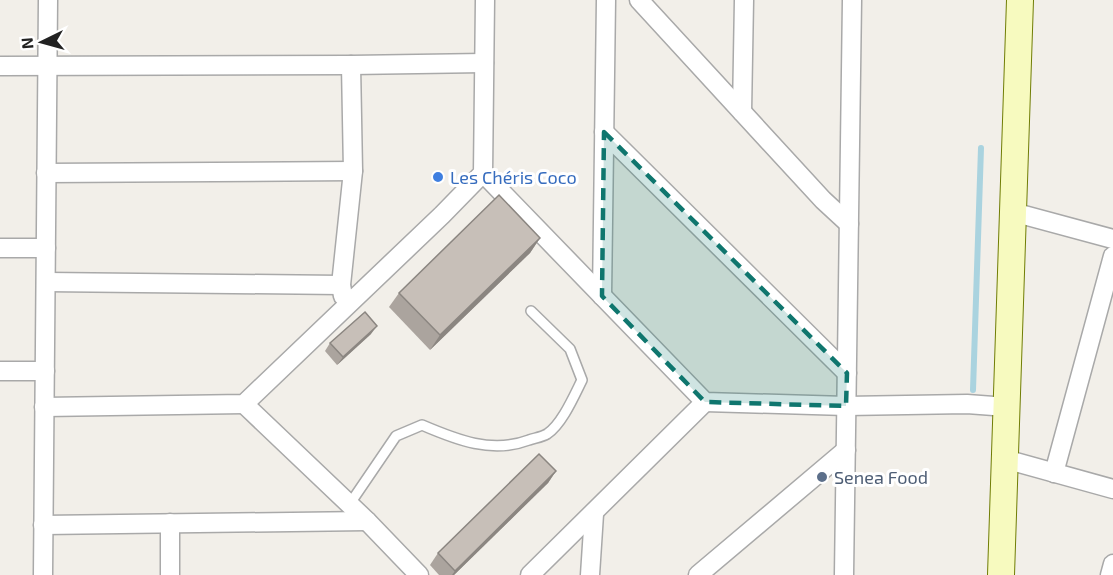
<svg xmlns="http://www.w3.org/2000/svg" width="1113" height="575" viewBox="0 0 1113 575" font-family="'Exo 2',sans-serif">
  <rect width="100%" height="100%" fill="#f2efe9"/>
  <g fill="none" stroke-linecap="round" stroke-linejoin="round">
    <polyline stroke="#aad3df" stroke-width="6" points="973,390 981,148"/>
    <g stroke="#a9a9a9" stroke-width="12">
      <path id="lane" d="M349,505L396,436L422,425C457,440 492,454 529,440C535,438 542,437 547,434C562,424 574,396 582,380L570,349L531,311"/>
    </g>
    <g stroke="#a9a9a9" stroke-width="21">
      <g id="street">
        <polyline points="639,0 823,200 849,224"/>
        <polyline points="0,66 351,65 484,63"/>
        <polyline points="742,112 744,0"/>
        <polyline points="604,132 847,373"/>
        <polyline points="46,173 353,171"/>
        <polyline points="483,173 705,402 846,406 967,404 1007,407"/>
        <polyline points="1013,212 1113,239"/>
        <polyline points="0,248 46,248"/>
        <polyline points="46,282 341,285"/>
        <polyline points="343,296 341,285 353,171 351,65"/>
        <polyline points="602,296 606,0"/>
        <polyline points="0,371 45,371"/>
        <polyline points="244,404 367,521 419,575"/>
        <polyline points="44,407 244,404 442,215 483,173 485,0"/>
        <polyline points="1005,459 1113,489"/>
        <polyline points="1054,473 1113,256"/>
        <polyline points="43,525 367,521"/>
        <polyline points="43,575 48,0"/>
        <polyline points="170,575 170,523"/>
        <polyline points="530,575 705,402"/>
        <polyline points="590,575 594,514"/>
        <polyline points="698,575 846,450"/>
        <polyline points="844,575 852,0"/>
        <polyline points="1110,575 1113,564"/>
      </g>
    </g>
    <g stroke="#707d05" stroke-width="28">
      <polyline id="secondary" points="1001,575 1020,0"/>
    </g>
    <use href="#lane" stroke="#fff" stroke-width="9"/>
    <use href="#street" stroke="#fff" stroke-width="18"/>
    <use href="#secondary" stroke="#f7fabf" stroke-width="26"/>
  </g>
  <g fill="#aba49e">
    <polygon points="540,238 530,253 430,350 389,307 399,293"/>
    <polygon points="371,334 337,365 325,351 330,343"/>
    <polygon points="556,471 548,483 454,575 439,575 430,565 438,553"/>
  </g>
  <g fill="#8b8681">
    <polygon points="540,238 530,253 430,350 440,335"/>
    <polygon points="377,326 371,334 337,365 343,357"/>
    <polygon points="556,471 548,483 454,575 452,575 455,571"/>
  </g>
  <g fill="#c7bfb8" stroke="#8b8681" stroke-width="1.5">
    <polygon points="499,195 540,238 440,335 399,293"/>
    <polygon points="365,312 377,326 343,357 330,343"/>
    <polygon points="539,454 556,471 455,571 438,553"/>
  </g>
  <path fill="#0f766e" fill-opacity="0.2" stroke="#0f766e" stroke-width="4.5" stroke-dasharray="12 8" stroke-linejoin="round" d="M604,132L847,373L846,406L705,402L602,296Z"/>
  <circle fill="#3f7fe0" stroke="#fff" stroke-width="2" cx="438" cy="177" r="6"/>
  <circle fill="#5c6f8a" stroke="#fff" stroke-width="2" cx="822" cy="477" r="6"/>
  <g text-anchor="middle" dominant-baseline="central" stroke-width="6" stroke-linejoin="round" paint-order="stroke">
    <g font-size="18" fill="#366cbe" stroke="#fff" text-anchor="start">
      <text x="450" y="177">Les Chéris Coco</text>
    </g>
    <g font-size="18" fill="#4e5e75" stroke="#fff" text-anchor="start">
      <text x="834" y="477">Senea Food</text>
    </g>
  </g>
  <g transform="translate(42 42) rotate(265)" stroke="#ffffff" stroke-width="4.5" paint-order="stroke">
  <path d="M0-4.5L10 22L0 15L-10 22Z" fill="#222222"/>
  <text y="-9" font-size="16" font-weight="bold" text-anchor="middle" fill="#222222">N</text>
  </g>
</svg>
